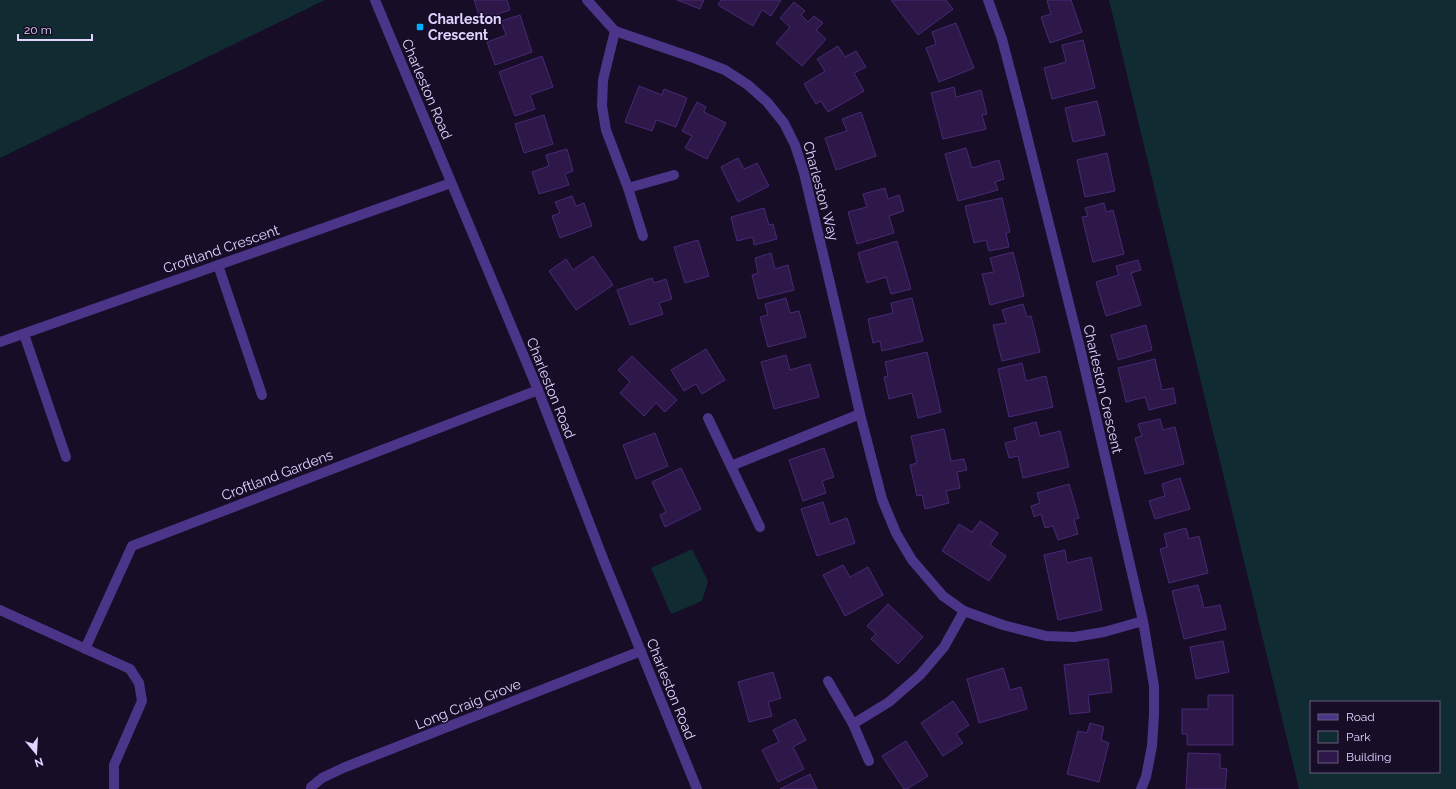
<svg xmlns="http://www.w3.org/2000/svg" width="1456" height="789" viewBox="0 0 1456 789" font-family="Raleway,sans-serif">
  <rect width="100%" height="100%" fill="#170d27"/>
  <g fill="#102b31" fill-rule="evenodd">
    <polygon points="0,0 325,0 0,158"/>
    <path d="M1109,0H1456V789H1299ZM1311,702H1439V772H1311Z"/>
    <polygon points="692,549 708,581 702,601 671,614 651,568"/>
  </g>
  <g fill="#2d1849" stroke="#492977">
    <polygon points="474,0 507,0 510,10 481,20"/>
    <polygon points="677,0 704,0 700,9"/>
    <polygon points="721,0 781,0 771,16 762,10 753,26 718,5"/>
    <polygon points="891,0 946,0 953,9 918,35"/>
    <polygon points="1049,0 1071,0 1082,32 1050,43 1041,17 1051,14 1047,1"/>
    <polygon points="794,2 805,11 801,15 808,22 814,16 823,23 816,30 826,39 802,66 776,43 790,27 780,18"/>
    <polygon points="520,15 532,52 495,65 487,42 506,35 501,21"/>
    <polygon points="956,23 974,68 939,82 926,48 936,44 932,32"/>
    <polygon points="1083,40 1095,88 1052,99 1044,68 1066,62 1062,45"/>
    <polygon points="838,46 845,57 856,51 866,67 854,73 864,91 828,112 821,101 816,104 804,84 825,71 817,59"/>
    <polygon points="542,56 553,87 530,95 535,109 515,116 499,72"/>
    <polygon points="639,86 662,95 664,89 687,98 676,127 656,120 652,131 625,122"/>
    <polygon points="954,87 956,97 981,90 987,114 982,115 986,129 943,139 931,93"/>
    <polygon points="1097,101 1105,135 1073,142 1065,108"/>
    <polygon points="697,102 706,107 704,112 726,123 707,159 685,148 692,136 682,131"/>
    <polygon points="861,112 876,156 836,170 825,138 847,131 842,119"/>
    <polygon points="544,115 553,144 524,153 515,124"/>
    <polygon points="966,148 972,168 999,160 1004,179 995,182 998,190 958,201 945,154"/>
    <polygon points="567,149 573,171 565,174 569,185 539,194 532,172 549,166 546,155"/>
    <polygon points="1107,153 1115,191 1085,197 1077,160"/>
    <polygon points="738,158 744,169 757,163 769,186 738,202 721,167"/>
    <polygon points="885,188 888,199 899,195 904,211 889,216 894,233 857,244 848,212 867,207 863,194"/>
    <polygon points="572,196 576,206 584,203 592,226 560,238 552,216 560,213 555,202"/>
    <polygon points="1002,198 1010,232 1006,233 1009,247 989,251 986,240 974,243 965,206"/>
    <polygon points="1104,203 1106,212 1113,210 1124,254 1093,262 1082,217 1088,216 1085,208"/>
    <polygon points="764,208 769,225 773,224 777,239 754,245 753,237 737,241 731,217"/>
    <polygon points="698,240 709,276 685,283 674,247"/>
    <polygon points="897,241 911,289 891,294 886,277 867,283 858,253"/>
    <polygon points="1013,252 1024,296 990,305 982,274 994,272 990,258"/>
    <polygon points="771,253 775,269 788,265 794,290 758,299 752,275 758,273 755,258"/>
    <polygon points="593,256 613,285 576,310 549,271 566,259 573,270"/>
    <polygon points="1138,260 1141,270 1131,273 1141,305 1106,316 1096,282 1119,275 1116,266"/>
    <polygon points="652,278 654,283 666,279 672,299 659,303 663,314 630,325 617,290"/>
    <polygon points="786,298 790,313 799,311 806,337 768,347 760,317 768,315 765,304"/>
    <polygon points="912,298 923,341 882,351 880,341 873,343 868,319 893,313 891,303"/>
    <polygon points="1023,304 1027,317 1031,316 1040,352 1002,361 993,325 1006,323 1002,310"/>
    <polygon points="1146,325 1152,350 1118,360 1111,335"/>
    <polygon points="706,349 725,380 702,394 696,384 684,391 671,370"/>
    <polygon points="927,352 941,412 918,418 912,393 889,399 884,377 888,376 885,362"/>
    <polygon points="786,355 790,370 810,364 819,397 774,409 761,362"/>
    <polygon points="632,356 677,400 665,412 656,403 644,416 620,393 630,382 618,370"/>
    <polygon points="1155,359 1162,390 1173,388 1176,403 1149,410 1145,397 1126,402 1118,368"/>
    <polygon points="1022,363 1026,381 1046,376 1053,407 1009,417 998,369"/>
    <polygon points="1160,419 1163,430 1175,427 1184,464 1145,474 1135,438 1142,436 1138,424"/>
    <polygon points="1036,422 1040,436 1060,431 1069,467 1023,478 1018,456 1009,458 1005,443 1017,440 1014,428"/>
    <polygon points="944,429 951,461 964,459 967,470 957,472 960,488 946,491 949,503 925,509 922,495 917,496 910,465 917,463 911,436"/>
    <polygon points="655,433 668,466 636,479 623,445"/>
    <polygon points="824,448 834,477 822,481 826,493 803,501 789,460"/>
    <polygon points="681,468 701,509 665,527 660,515 666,512 652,482"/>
    <polygon points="1180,478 1190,509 1155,519 1149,501 1165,496 1162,484"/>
    <polygon points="1069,484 1079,518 1074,519 1078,534 1058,540 1053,526 1045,528 1041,514 1034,517 1031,506 1040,503 1037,493"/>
    <polygon points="823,502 830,524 847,518 855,543 817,556 801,509"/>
    <polygon points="980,521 998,533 990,545 1006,556 989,581 942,551 959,524 972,532"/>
    <polygon points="1186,528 1189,539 1199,536 1208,573 1169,583 1160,549 1167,547 1164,534"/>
    <polygon points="1065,550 1067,563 1091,557 1102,610 1058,620 1044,555"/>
    <polygon points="843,565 850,577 868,567 883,595 845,616 823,575"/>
    <polygon points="1198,585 1204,608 1220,605 1226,629 1184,639 1172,591"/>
    <polygon points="888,604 923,637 898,664 871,639 876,634 867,626"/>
    <polygon points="1223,641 1229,672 1196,679 1190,647"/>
    <polygon points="1108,659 1112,692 1088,695 1090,712 1070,714 1064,665"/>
    <polygon points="1003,668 1010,690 1021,687 1027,709 979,723 967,679"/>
    <polygon points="773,672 781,698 768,702 772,716 749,722 738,682"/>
    <polygon points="1208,695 1233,695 1233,745 1187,745 1187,734 1182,734 1182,709 1208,709"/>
    <polygon points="953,701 969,725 956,734 963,743 943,756 921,723"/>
    <polygon points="795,719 806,740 793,747 804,769 778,782 762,750 779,742 773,730"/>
    <polygon points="1090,723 1104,727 1101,740 1109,743 1099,782 1067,774 1078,731 1087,733"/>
    <polygon points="906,741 928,776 907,789 904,789 882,756"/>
    <polygon points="1188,753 1220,754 1220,768 1227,769 1225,789 1186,789"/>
    <polygon points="810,774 817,789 780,789"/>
  </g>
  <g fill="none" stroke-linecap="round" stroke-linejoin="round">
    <g stroke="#4b3589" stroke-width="10">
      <polyline points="218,265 262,395"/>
      <polyline points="24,334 66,457"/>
    </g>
    <g stroke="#4b3589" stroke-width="10">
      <polyline points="587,0 615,31 694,58 725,70 748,85 767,102 784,123 795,145 804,173 840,326 860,414 882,499 896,533 912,560 943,596 964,611 1003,625 1046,636 1074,637 1104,632 1143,621"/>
      <polyline points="988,0 1002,39 1020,108 1081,352 1143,621 1154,686 1154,715 1152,746 1146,777 1141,789"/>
      <polyline points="615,31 603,80 602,106 606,130 628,188 643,236"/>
      <polyline points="628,188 674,175"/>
      <polyline points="0,342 451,183"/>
      <polyline points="708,418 760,527"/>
      <polyline points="731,466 860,414"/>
      <polyline points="0,610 130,669 139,683 142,701 114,765 114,789"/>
      <polyline points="85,649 132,546 538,390"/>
      <polyline points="828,681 853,724 869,761"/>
      <polyline points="853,724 889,702 920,675 944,647 964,611"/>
      <polyline points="311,789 311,787 322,778 343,768 641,651"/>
    </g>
    <polyline stroke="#4b3589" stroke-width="10" points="375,0 538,390 604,561 697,789"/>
  </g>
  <rect fill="#00aefe" stroke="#170d27" stroke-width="1.5" x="416" y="23" width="8" height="8" rx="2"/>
  <g text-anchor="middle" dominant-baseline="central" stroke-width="3" stroke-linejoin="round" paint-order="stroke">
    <g font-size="14" font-weight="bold" fill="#e2d3ff" stroke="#170d27" text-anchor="start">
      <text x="428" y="19">Charleston<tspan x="428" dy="16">Crescent</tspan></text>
    </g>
    <g font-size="14" fill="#e2d3ff" stroke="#170d27">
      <text transform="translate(427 89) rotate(67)">Charleston Road</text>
      <text transform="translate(821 191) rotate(75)">Charleston Way</text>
      <text transform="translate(221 249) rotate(-19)">Croftland Crescent</text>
      <text transform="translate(551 388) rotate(68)">Charleston Road</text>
      <text transform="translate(1103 389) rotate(77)">Charleston Crescent</text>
      <text transform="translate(277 475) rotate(-21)">Croftland Gardens</text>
      <text transform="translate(671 689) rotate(68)">Charleston Road</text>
      <text transform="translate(468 704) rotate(-22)">Long Craig Grove</text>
    </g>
  </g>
  <rect x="1310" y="701" width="130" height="72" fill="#170d27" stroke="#685c7d"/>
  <rect x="1318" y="714" width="20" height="6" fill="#4b3589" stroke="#685c7d"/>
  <text x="1346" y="721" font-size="12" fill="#e2d3ff">Road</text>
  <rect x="1318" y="731" width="20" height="12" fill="#102b31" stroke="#685c7d"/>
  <text x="1346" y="741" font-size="12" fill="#e2d3ff">Park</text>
  <rect x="1318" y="751" width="20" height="12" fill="#2d1849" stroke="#685c7d"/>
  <text x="1346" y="761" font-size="12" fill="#e2d3ff">Building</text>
  <g transform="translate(36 753) rotate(162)" stroke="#170d27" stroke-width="3" paint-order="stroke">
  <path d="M0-3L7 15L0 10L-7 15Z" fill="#e2d3ff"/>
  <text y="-6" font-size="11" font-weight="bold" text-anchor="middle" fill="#e2d3ff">N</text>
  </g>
  <path d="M18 34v6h74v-6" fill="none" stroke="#e2d3ff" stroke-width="2"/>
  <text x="24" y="34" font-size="12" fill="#e2d3ff" stroke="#170d27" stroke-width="3" paint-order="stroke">20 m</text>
</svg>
